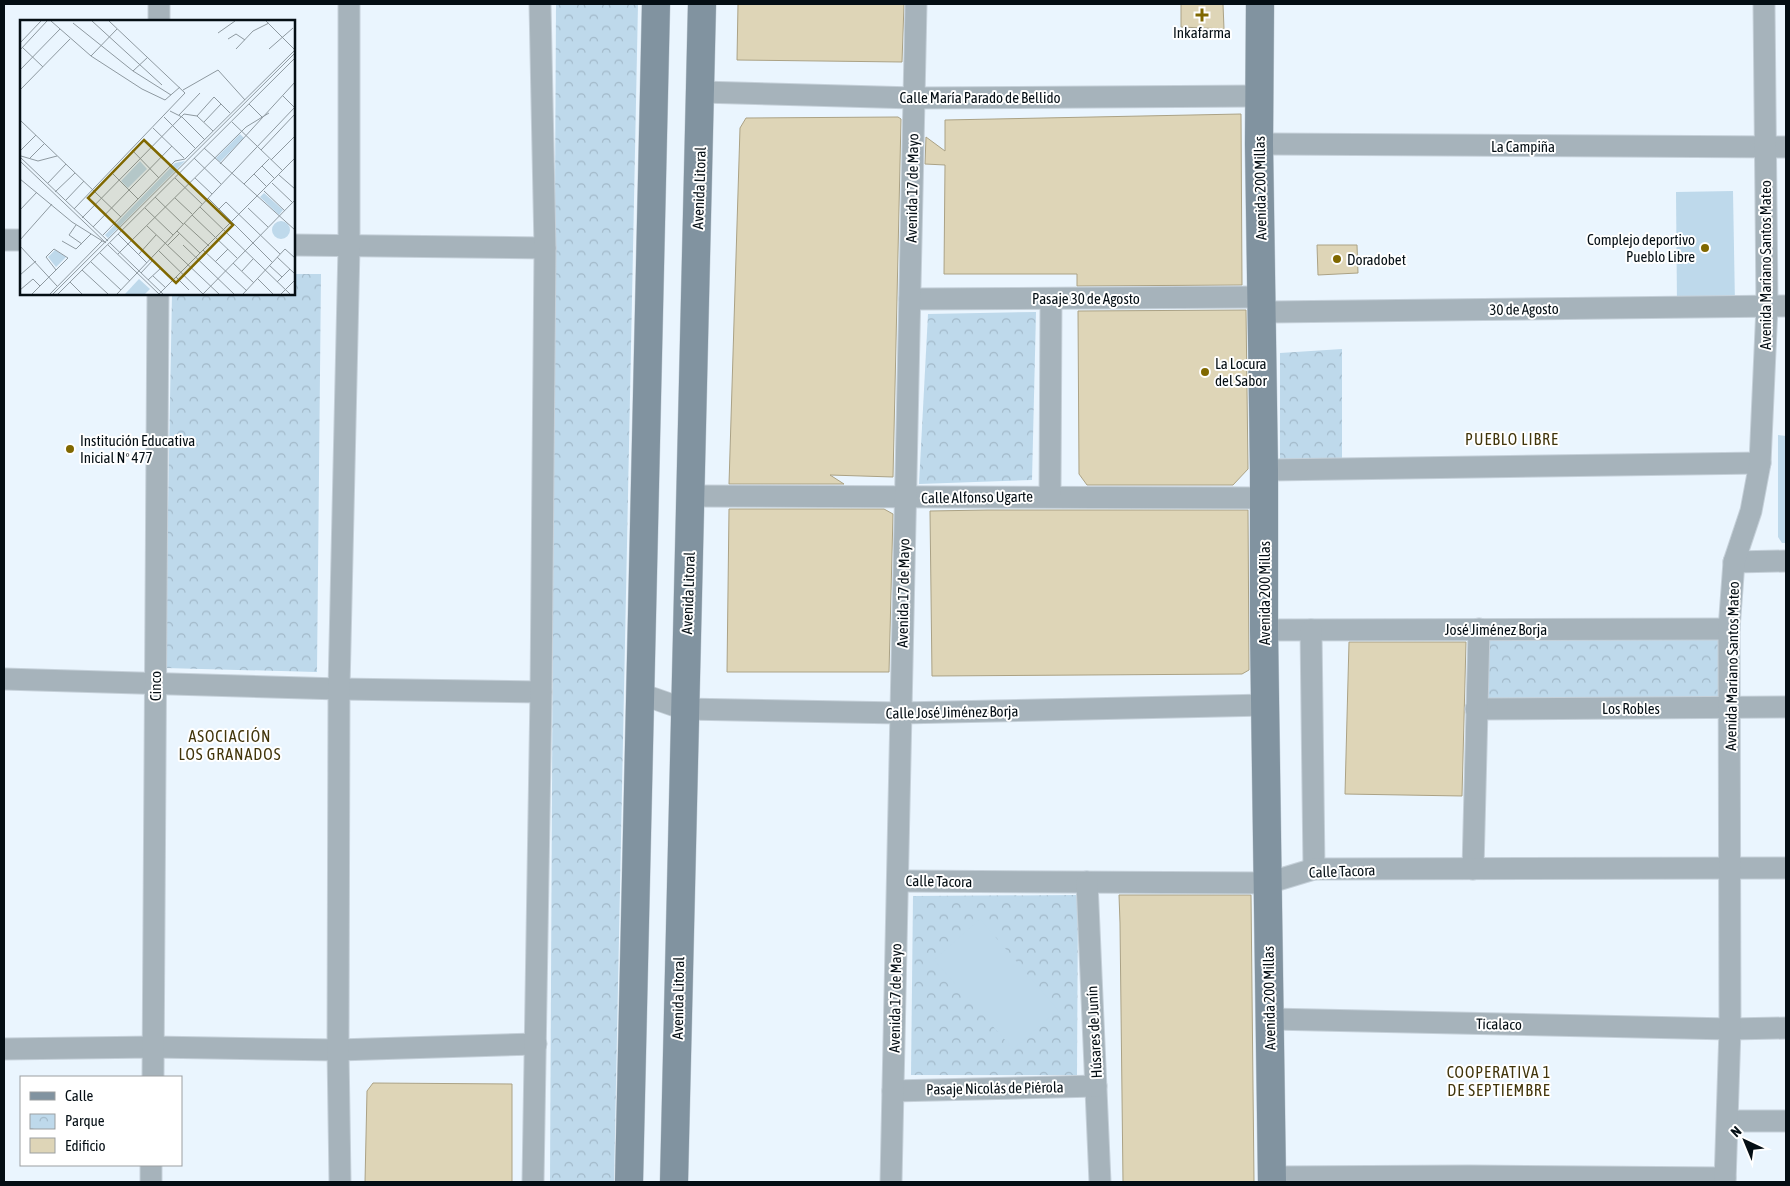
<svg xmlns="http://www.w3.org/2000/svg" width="1790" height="1186" viewBox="0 0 1790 1186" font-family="'Asap Condensed',sans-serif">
  <defs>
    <pattern id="park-crowns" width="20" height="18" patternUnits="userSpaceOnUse" patternTransform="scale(1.25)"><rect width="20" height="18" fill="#bed9eb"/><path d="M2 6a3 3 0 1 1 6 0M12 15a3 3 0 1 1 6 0" fill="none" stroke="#a2b9c9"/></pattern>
  </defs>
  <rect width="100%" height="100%" fill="#eaf5fe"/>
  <g fill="url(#park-crowns)">
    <polygon points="556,4 638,4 614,1182 550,1182"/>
    <polygon points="294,274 321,274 317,672 165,668 172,294 294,294"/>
    <polygon points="1036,312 1032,480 919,484 928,314"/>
    <polygon points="1342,349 1342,463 1280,464 1280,353"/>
    <polygon points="1488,638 1722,639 1722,699 1488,698"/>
    <polygon points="1078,895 1077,1075 911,1075 913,896"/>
  </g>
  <g fill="#bed9eb">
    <polygon points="1733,191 1735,305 1677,304 1676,192"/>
    <polygon points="1778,435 1786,436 1786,543 1782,543 1778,537"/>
    <polygon points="980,919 1058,1010 1013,1049 934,960"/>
  </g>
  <g fill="#ded5b7" stroke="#aba285">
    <polygon points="738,4 904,4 902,62 737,60"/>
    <polygon points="1181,4 1223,4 1224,29 1181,27"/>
    <polygon points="1241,114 1242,285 1077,286 1077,274 944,274 945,165 925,164 926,137 945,151 945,120"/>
    <polygon points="898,117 901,119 893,477 830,475 844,484 729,484 740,128 746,118"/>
    <polygon points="1317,245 1357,245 1358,273 1318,275"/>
    <polygon points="1246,310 1248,469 1233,485 1087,485 1079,474 1078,311"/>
    <polygon points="729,509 884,509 893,514 889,672 727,672"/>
    <polygon points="987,510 1248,510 1249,670 1242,674 932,676 930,511"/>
    <polygon points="1349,642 1466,642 1462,796 1345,794"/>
    <polygon points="1119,895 1251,895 1254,1182 1123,1182 1120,923"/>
    <polygon points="373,1083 512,1084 512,1182 365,1182 367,1091"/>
  </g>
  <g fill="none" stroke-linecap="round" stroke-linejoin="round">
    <g stroke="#c5d0d9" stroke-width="23">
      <g id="street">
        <polyline points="159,21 159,4"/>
        <polyline points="701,92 914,98 1259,96"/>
        <polyline points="1259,144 1786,147"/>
        <polyline points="4,240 21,240"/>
        <polyline points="294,245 545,248"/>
        <polyline points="910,299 1262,297"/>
        <polyline points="1262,312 1786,306"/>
        <polyline points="1264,470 1760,463"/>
        <polyline points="690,496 1264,498"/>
        <polyline points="1050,496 1051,299"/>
        <polyline points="1734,562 1786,561"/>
        <polyline points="1264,630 1729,629"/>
        <polyline points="1311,630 1314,869"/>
        <polyline points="4,679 339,689 541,692"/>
        <polyline points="641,694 684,709 901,713 1266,705"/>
        <polyline points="1476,709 1786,707"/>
        <polyline points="1473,869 1479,629"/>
        <polyline points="898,881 1268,883 1314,869 1786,868"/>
        <polyline points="1087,882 1100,1182"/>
        <polyline points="1269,1019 1730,1029 1786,1028"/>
        <polyline points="4,1049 153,1047 338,1050 536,1044"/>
        <polyline points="153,1077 158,294"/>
        <polyline points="893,1091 1096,1086"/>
        <polyline points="1728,1121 1786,1121"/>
        <polyline points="1271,1177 1469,1176 1725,1178"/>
        <polyline points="151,1182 151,1165"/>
        <polyline points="340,1182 338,1050 339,689 349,247 349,4"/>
        <polyline points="533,1182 541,692 545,248 540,4"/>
        <polyline points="891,1182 916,4"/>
        <polyline points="1725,1182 1730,1029 1729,629 1734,562 1751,511 1760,463 1767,306 1764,4"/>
      </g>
    </g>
    <g stroke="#c5d0d9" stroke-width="29">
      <g id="secondary">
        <polyline points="1260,4 1259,144 1264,470 1264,630 1272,1182"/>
        <polyline points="629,1182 656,4"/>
        <polyline points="674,1182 702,4"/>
      </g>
    </g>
    <use href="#street" stroke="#a6b3bb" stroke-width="21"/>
    <use href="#secondary" stroke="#8193a0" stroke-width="28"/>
  </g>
  <g fill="#806800" stroke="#fff" stroke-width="2">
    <path d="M1199.5 7.5h5v5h5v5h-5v5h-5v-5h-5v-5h5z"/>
    <circle cx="1705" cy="248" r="5"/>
    <circle cx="1337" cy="259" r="5"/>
    <circle cx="1205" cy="372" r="5"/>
    <circle cx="70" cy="449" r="5"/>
  </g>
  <g text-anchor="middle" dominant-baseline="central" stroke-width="4" stroke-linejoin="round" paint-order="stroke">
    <g font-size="15" fill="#040e14" stroke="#fff" text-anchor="start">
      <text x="1202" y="32" text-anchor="middle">Inkafarma</text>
      <text x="1695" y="239" text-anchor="end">Complejo deportivo<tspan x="1695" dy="17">Pueblo Libre</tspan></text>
      <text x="1347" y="259">Doradobet</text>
      <text x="1215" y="363">La Locura<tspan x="1215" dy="17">del Sabor</tspan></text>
      <text x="80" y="440">Institución Educativa<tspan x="80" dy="17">Inicial Nº 477</tspan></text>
    </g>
    <g font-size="15" fill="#040e14" stroke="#fff">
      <text x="980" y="97">Calle María Parado de Bellido</text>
      <text x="1523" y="146">La Campiña</text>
      <text transform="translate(699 188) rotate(-88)">Avenida Litoral</text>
      <text transform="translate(912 188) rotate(-89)">Avenida 17 de Mayo</text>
      <text transform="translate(1260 188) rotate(-91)">Avenida 200 Millas</text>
      <text transform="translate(1765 265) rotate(-90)">Avenida Mariano Santos Mateo</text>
      <text x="1086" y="298">Pasaje 30 de Agosto</text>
      <text transform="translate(1524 309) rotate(-1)">30 de Agosto</text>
      <text transform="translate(977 497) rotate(-1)">Calle Alfonso Ugarte</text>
      <text transform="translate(688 593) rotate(-88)">Avenida Litoral</text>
      <text transform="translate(903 593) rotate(-89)">Avenida 17 de Mayo</text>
      <text transform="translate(1264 593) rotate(-90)">Avenida 200 Millas</text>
      <text x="1496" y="629">José Jiménez Borja</text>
      <text transform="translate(1732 666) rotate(-89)">Avenida Mariano Santos Mateo</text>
      <text transform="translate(155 686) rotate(-90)">Cinco</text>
      <text x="1631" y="708">Los Robles</text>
      <text transform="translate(952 712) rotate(-1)">Calle José Jiménez Borja</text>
      <text transform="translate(1342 871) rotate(-2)">Calle Tacora</text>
      <text transform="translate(939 881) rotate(1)">Calle Tacora</text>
      <text transform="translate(678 998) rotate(-89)">Avenida Litoral</text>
      <text transform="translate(895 998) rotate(-89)">Avenida 17 de Mayo</text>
      <text transform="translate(1269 998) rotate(-91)">Avenida 200 Millas</text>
      <text transform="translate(1499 1024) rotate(1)">Ticalaco</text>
      <text transform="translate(1094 1032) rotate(-93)">Húsares de Junín</text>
      <text transform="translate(995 1088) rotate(-1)">Pasaje Nicolás de Piérola</text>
    </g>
    <g font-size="16" letter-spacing="1" fill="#41350b" stroke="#fff">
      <text x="1512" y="439">PUEBLO LIBRE</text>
      <text x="230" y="736">ASOCIACIÓN<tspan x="230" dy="18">LOS GRANADOS</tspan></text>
      <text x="1499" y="1072">COOPERATIVA 1<tspan x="1499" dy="18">DE SEPTIEMBRE</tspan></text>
    </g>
  </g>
  <g transform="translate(20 20)">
    <rect width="275" height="275" fill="#eaf5fe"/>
    <path d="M244,173L263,190L259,195L240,177Z" fill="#bed9eb"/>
    <path d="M220,114L224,118L200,142L196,138ZM120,141L127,149L108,168L101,161ZM165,141L88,218L85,215L155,143ZM252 210a9 9 0 1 1 18 0a9 9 0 1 1-18 0ZM35,230L46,237L36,247L28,237Z" fill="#bed9eb"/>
    <path d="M119,259L130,269L125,274H105Z" fill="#bed9eb"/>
    <path fill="none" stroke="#8e99a0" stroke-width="1" d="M31,1L71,36L122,69L145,80L160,67M72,1L142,65M246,1L275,30M53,3L113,51L151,75M198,13L215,1M208,19L216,14L225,20M0,23L21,1M2,27L23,47M216,29L233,11L249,3M249,29L273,8M0,30L27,1M71,36L97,9M0,50L40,9M113,51L128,37M0,70L50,19M163,70L198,50L225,80M263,76L275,88M229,84L242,97M150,91L162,97L185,120M159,95L180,73M177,96L194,77L210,93M144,97L175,128M0,100L101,197M184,102L201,84M212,102L263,151M133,108L164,138M184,128L275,210M112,130L139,158M241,130L275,94M0,131L16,115M1,136L18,141L37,136M0,137L88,221M174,138L201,164M9,139L25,123M251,140L275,116M0,141L86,223M200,144L275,62M242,146L255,159M91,152L118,179M234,154L247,167M259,155L275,169M155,158L182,184M175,158L192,174M0,159L52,202L84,222M28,163L46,144M252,163L272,182M224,164L249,139M244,171L265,191M35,172L55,153M135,177L163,204M155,178L172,194M188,178L252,242M46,180L64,161M180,187L270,274M125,188L153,215M228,188L248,207M54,189L165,73L89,1M199,189L206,182L260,234M0,190L17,172M172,195L217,238M62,198L164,94L177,96L193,111M164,203L189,226M56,205L49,215L62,224M127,206L199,274M73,207L152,126M157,211L180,233M98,214L127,243M83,215L155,141L165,139L275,30M0,220L32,184M42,221L56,229L71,214M90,223L143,274M88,225L139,274M148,225L159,214M163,225L214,274M0,226L37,266M138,230L183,274M183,230L227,271M80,233L110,261M98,234L226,107L249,93M119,234L136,215M257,237L275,254M131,238L153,260M71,242L101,270M195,242L208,229M213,243L234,263M249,245L262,257M62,250L88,274M222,251L233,239M121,253L133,240M0,255L16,241M133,256L146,268M156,257L169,270M237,258L253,274M128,260L141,248M50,262L62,274M257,262L270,249M0,270L13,259L20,266M12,274L48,238L34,229L26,237L36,250M30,274L82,221M33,274L275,33M38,274L275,38M97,274L275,87M139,274L275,138M183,274L275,180M223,274L265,229L275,238M261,274L275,260"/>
    <path fill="#806800" fill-opacity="0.15" stroke="#806800" stroke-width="2.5" d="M124,120L213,205L156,263L68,178Z"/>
    <rect width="275" height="275" fill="none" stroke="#040e14" stroke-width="2.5"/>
  </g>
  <rect width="1790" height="1186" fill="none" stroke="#040e14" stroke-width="10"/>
  <rect x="20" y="1076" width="162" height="90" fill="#ffffff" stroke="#9b9fa1"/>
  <rect x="30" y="1092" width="25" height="8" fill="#8193a0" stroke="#9b9fa1"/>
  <text x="65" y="1101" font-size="15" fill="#040e14">Calle</text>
  <rect x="30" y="1114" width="25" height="15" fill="url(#park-crowns)" stroke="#9b9fa1"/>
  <text x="65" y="1126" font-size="15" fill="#040e14">Parque</text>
  <rect x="30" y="1138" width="25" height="15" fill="#ded5b7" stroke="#9b9fa1"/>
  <text x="65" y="1151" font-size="15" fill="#040e14">Edificio</text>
  <g transform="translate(1745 1141) rotate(316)" stroke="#ffffff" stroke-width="4" paint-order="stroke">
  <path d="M0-4L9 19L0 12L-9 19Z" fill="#040e14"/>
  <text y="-8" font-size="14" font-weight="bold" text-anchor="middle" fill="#040e14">N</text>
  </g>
</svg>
